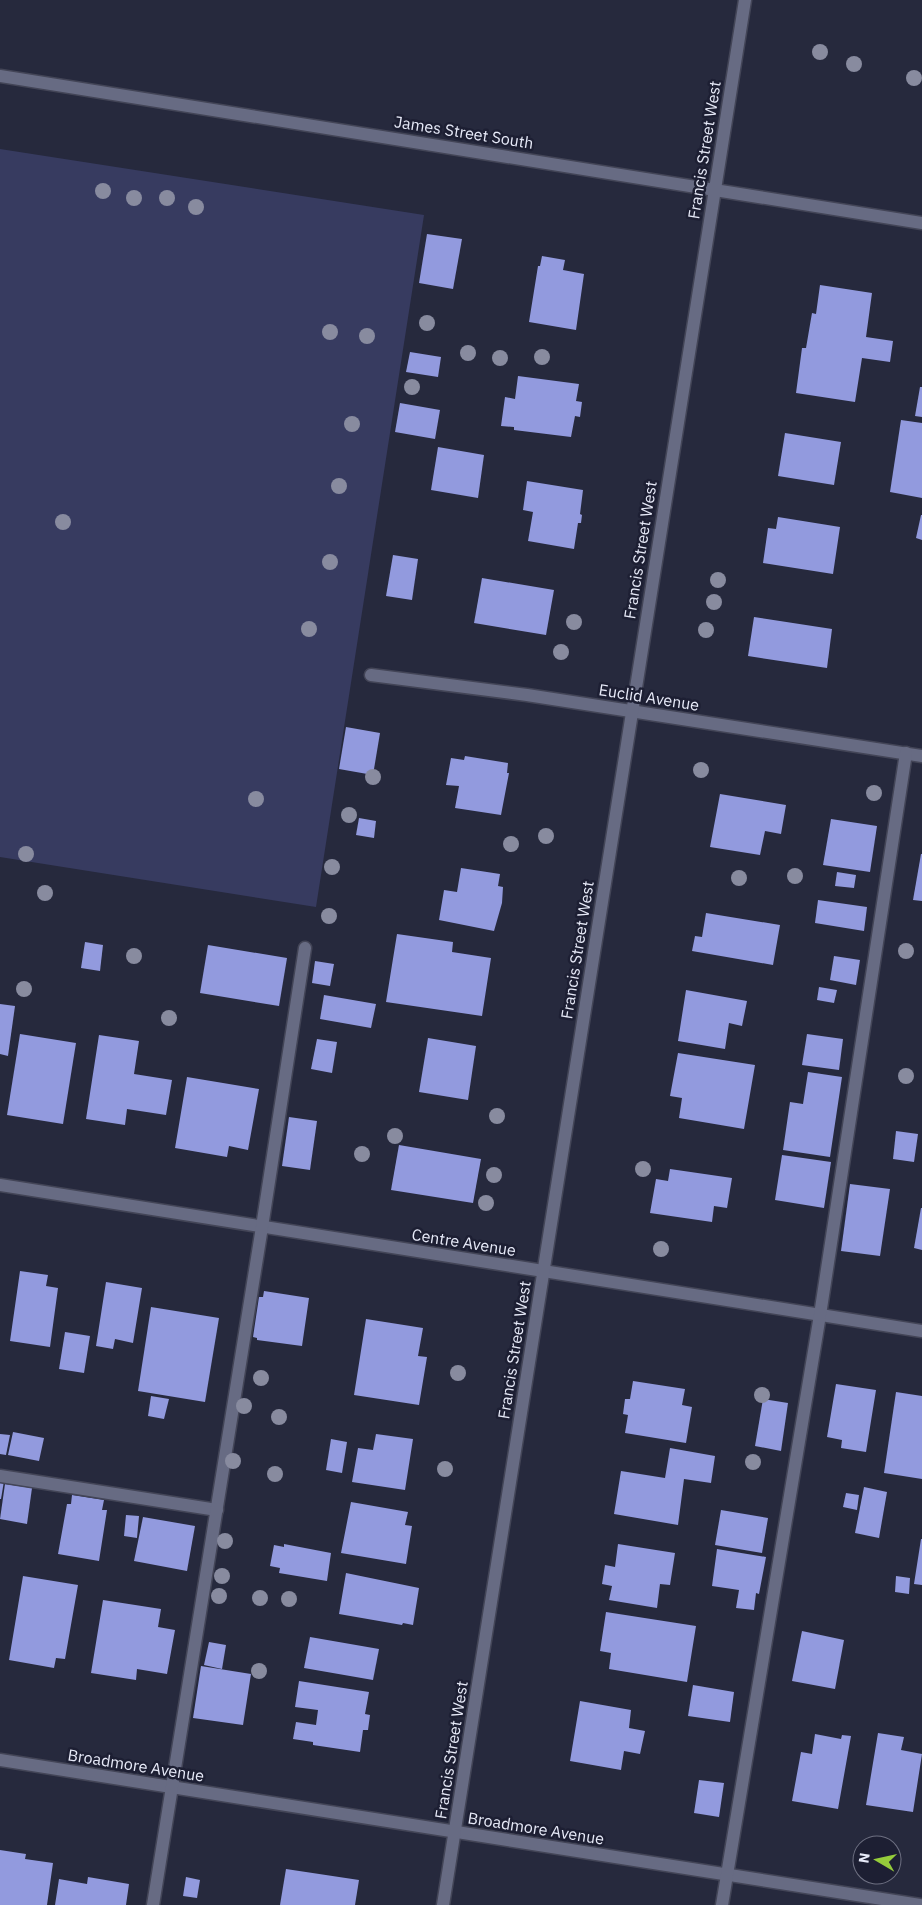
<svg xmlns="http://www.w3.org/2000/svg" width="922" height="1905" viewBox="0 0 922 1905" font-family="'IBM Plex Sans',sans-serif">
  <rect width="100%" height="100%" fill="#26293d"/>
  <polygon fill="#373b60" points="0,149 424,215 316,907 0,857"/>
  <g fill="#929ade">
    <polygon points="427,234 462,239 453,289 419,283"/>
    <polygon points="542,256 565,260 563,270 584,274 576,330 529,322 538,266 540,266"/>
    <polygon points="820,285 872,293 866,337 893,341 890,362 862,358 855,402 796,393 802,348 806,348 812,313 816,314"/>
    <polygon points="410,352 441,357 438,377 406,372"/>
    <polygon points="518,376 579,384 576,401 582,402 580,417 575,416 571,437 514,430 514,427 501,426 505,397 515,399"/>
    <polygon points="920,387 922,387 922,417 915,416"/>
    <polygon points="400,403 440,410 435,439 395,432"/>
    <polygon points="901,420 922,423 922,498 890,492"/>
    <polygon points="785,433 841,442 834,485 778,476"/>
    <polygon points="438,447 484,455 478,498 431,490"/>
    <polygon points="527,481 583,490 580,514 582,515 581,523 578,523 574,549 528,541 533,512 523,510"/>
    <polygon points="921,515 922,515 922,540 916,538"/>
    <polygon points="778,517 840,527 833,574 763,563 768,528 776,529"/>
    <polygon points="393,555 418,559 412,600 386,596"/>
    <polygon points="482,578 554,590 546,635 474,623"/>
    <polygon points="754,617 832,629 827,668 748,656"/>
    <polygon points="346,727 380,733 373,775 339,769"/>
    <polygon points="465,756 508,763 507,773 509,773 501,815 455,808 459,786 446,785 451,758 464,760"/>
    <polygon points="720,794 786,805 781,834 765,831 760,855 710,847"/>
    <polygon points="359,818 376,821 374,838 356,835"/>
    <polygon points="831,819 877,826 870,872 823,865"/>
    <polygon points="921,854 922,854 922,901 913,900"/>
    <polygon points="461,868 500,874 498,886 503,887 502,903 494,931 439,920 444,890 457,892"/>
    <polygon points="837,872 856,875 854,888 835,886"/>
    <polygon points="818,900 867,907 864,931 815,923"/>
    <polygon points="706,913 780,925 773,965 692,951 695,936 702,937"/>
    <polygon points="397,934 453,942 452,952 491,958 482,1016 386,1002"/>
    <polygon points="85,942 103,945 100,971 81,968"/>
    <polygon points="208,945 287,958 279,1006 200,993"/>
    <polygon points="834,956 860,960 856,985 830,980"/>
    <polygon points="315,961 334,964 330,986 312,983"/>
    <polygon points="819,987 837,990 834,1003 817,1000"/>
    <polygon points="686,990 747,1001 742,1026 729,1023 725,1049 678,1041"/>
    <polygon points="324,995 376,1004 371,1028 320,1019"/>
    <polygon points="0,1004 15,1006 8,1056 0,1054"/>
    <polygon points="20,1034 76,1043 63,1124 7,1115"/>
    <polygon points="807,1034 843,1039 839,1070 802,1065"/>
    <polygon points="99,1035 139,1041 134,1074 172,1080 166,1115 127,1109 125,1125 86,1119"/>
    <polygon points="428,1038 476,1046 468,1100 419,1092"/>
    <polygon points="317,1039 337,1042 332,1073 311,1069"/>
    <polygon points="678,1053 755,1065 744,1129 679,1118 682,1098 670,1096"/>
    <polygon points="808,1072 842,1077 830,1157 783,1150 790,1102 803,1104"/>
    <polygon points="187,1077 259,1089 248,1150 229,1146 227,1157 175,1148"/>
    <polygon points="289,1117 317,1121 310,1170 282,1166"/>
    <polygon points="896,1131 918,1134 914,1162 893,1159"/>
    <polygon points="399,1145 481,1159 473,1203 391,1190"/>
    <polygon points="782,1155 831,1162 824,1208 775,1200"/>
    <polygon points="670,1169 732,1178 727,1208 714,1206 712,1222 650,1213 656,1179 668,1181"/>
    <polygon points="850,1184 890,1189 880,1256 841,1251"/>
    <polygon points="921,1208 922,1208 922,1250 914,1248"/>
    <polygon points="20,1271 48,1275 46,1286 58,1288 50,1347 10,1341"/>
    <polygon points="106,1282 142,1288 133,1343 115,1339 113,1349 96,1346"/>
    <polygon points="264,1291 309,1298 302,1346 257,1340 257,1338 253,1337 259,1297 263,1297"/>
    <polygon points="151,1307 219,1318 205,1402 138,1391"/>
    <polygon points="366,1319 423,1328 418,1356 427,1357 419,1405 354,1395"/>
    <polygon points="65,1332 90,1336 84,1373 59,1369"/>
    <polygon points="633,1381 685,1389 682,1405 692,1407 686,1443 625,1433 628,1415 623,1414 625,1399 630,1399"/>
    <polygon points="836,1384 876,1390 866,1452 841,1448 842,1440 827,1437"/>
    <polygon points="896,1392 922,1396 922,1479 884,1473"/>
    <polygon points="151,1396 169,1399 164,1419 148,1416"/>
    <polygon points="763,1399 788,1403 781,1451 755,1446"/>
    <polygon points="13,1432 44,1438 39,1461 8,1455"/>
    <polygon points="0,1434 10,1435 6,1455 0,1454"/>
    <polygon points="376,1434 413,1439 405,1490 352,1482 358,1448 373,1450"/>
    <polygon points="331,1439 347,1442 342,1473 326,1470"/>
    <polygon points="670,1448 715,1456 711,1483 684,1479 678,1525 614,1514 621,1471 665,1478"/>
    <polygon points="0,1481 4,1481 1,1499 0,1499"/>
    <polygon points="5,1484 32,1488 27,1524 0,1519"/>
    <polygon points="864,1487 887,1492 879,1538 855,1533"/>
    <polygon points="846,1493 859,1495 857,1510 843,1507"/>
    <polygon points="72,1495 104,1500 102,1510 107,1510 99,1561 58,1554 67,1504 71,1504"/>
    <polygon points="351,1502 408,1512 405,1525 412,1526 406,1564 341,1553"/>
    <polygon points="721,1510 768,1518 762,1553 715,1545"/>
    <polygon points="126,1515 139,1516 137,1538 124,1536"/>
    <polygon points="143,1517 195,1526 187,1571 134,1561"/>
    <polygon points="921,1539 922,1539 922,1585 914,1584"/>
    <polygon points="284,1544 331,1553 327,1581 279,1573 280,1568 270,1566 274,1545 284,1547"/>
    <polygon points="618,1544 675,1553 670,1585 660,1584 657,1608 609,1600 612,1586 602,1584 605,1565 615,1567"/>
    <polygon points="717,1549 766,1557 759,1594 756,1593 754,1610 736,1608 739,1590 712,1586"/>
    <polygon points="346,1573 419,1588 413,1625 403,1623 402,1625 339,1614"/>
    <polygon points="23,1576 78,1585 65,1659 56,1658 54,1668 9,1660"/>
    <polygon points="896,1576 910,1578 909,1594 895,1592"/>
    <polygon points="103,1600 161,1609 158,1627 175,1630 167,1674 137,1669 136,1680 91,1673"/>
    <polygon points="606,1612 696,1626 687,1682 609,1669 611,1653 600,1651"/>
    <polygon points="802,1631 844,1640 835,1689 792,1681"/>
    <polygon points="310,1637 379,1649 373,1680 304,1668"/>
    <polygon points="209,1642 226,1645 222,1669 204,1665"/>
    <polygon points="201,1666 251,1674 243,1725 193,1718"/>
    <polygon points="299,1681 369,1692 365,1714 370,1715 368,1730 363,1730 360,1752 313,1745 313,1742 293,1739 296,1722 316,1725 318,1710 295,1707"/>
    <polygon points="693,1685 734,1692 730,1722 688,1716"/>
    <polygon points="580,1701 631,1710 629,1728 645,1731 640,1754 624,1751 621,1770 570,1761"/>
    <polygon points="878,1733 904,1737 901,1750 922,1754 913,1812 866,1805"/>
    <polygon points="815,1734 841,1739 842,1735 851,1736 838,1809 792,1801 801,1752 812,1754"/>
    <polygon points="699,1780 724,1783 719,1817 694,1813"/>
    <polygon points="0,1850 26,1854 25,1859 53,1863 47,1905 0,1905"/>
    <polygon points="286,1869 359,1880 355,1905 280,1905"/>
    <polygon points="88,1877 129,1884 126,1905 55,1905 59,1879 87,1884"/>
    <polygon points="186,1877 200,1880 197,1898 183,1896"/>
  </g>
  <g fill="none" stroke-linecap="round" stroke-linejoin="round">
    <g stroke="#434557" stroke-width="15">
      <g id="minor">
        <polyline points="0,76 922,223"/>
        <polyline points="371,675 527,695 922,756"/>
        <polyline points="0,1185 922,1331"/>
        <polyline points="0,1476 217,1510"/>
        <polyline points="0,1760 920,1905"/>
        <polyline points="153,1905 262,1227 305,948"/>
        <polyline points="443,1905 745,0"/>
        <polyline points="722,1905 820,1315 906,753"/>
      </g>
    </g>
    <use href="#minor" stroke="#676b83" stroke-width="12"/>
  </g>
  <g fill="#888b9f">
    <circle cx="820" cy="52" r="8"/>
    <circle cx="854" cy="64" r="8"/>
    <circle cx="914" cy="78" r="8"/>
    <circle cx="103" cy="191" r="8"/>
    <circle cx="134" cy="198" r="8"/>
    <circle cx="167" cy="198" r="8"/>
    <circle cx="196" cy="207" r="8"/>
    <circle cx="427" cy="323" r="8"/>
    <circle cx="330" cy="332" r="8"/>
    <circle cx="367" cy="336" r="8"/>
    <circle cx="468" cy="353" r="8"/>
    <circle cx="542" cy="357" r="8"/>
    <circle cx="500" cy="358" r="8"/>
    <circle cx="412" cy="387" r="8"/>
    <circle cx="352" cy="424" r="8"/>
    <circle cx="339" cy="486" r="8"/>
    <circle cx="63" cy="522" r="8"/>
    <circle cx="330" cy="562" r="8"/>
    <circle cx="718" cy="580" r="8"/>
    <circle cx="714" cy="602" r="8"/>
    <circle cx="574" cy="622" r="8"/>
    <circle cx="309" cy="629" r="8"/>
    <circle cx="706" cy="630" r="8"/>
    <circle cx="561" cy="652" r="8"/>
    <circle cx="701" cy="770" r="8"/>
    <circle cx="373" cy="777" r="8"/>
    <circle cx="874" cy="793" r="8"/>
    <circle cx="256" cy="799" r="8"/>
    <circle cx="349" cy="815" r="8"/>
    <circle cx="546" cy="836" r="8"/>
    <circle cx="511" cy="844" r="8"/>
    <circle cx="26" cy="854" r="8"/>
    <circle cx="332" cy="867" r="8"/>
    <circle cx="795" cy="876" r="8"/>
    <circle cx="739" cy="878" r="8"/>
    <circle cx="45" cy="893" r="8"/>
    <circle cx="329" cy="916" r="8"/>
    <circle cx="906" cy="951" r="8"/>
    <circle cx="134" cy="956" r="8"/>
    <circle cx="24" cy="989" r="8"/>
    <circle cx="169" cy="1018" r="8"/>
    <circle cx="906" cy="1076" r="8"/>
    <circle cx="497" cy="1116" r="8"/>
    <circle cx="395" cy="1136" r="8"/>
    <circle cx="362" cy="1154" r="8"/>
    <circle cx="643" cy="1169" r="8"/>
    <circle cx="494" cy="1175" r="8"/>
    <circle cx="486" cy="1203" r="8"/>
    <circle cx="661" cy="1249" r="8"/>
    <circle cx="458" cy="1373" r="8"/>
    <circle cx="261" cy="1378" r="8"/>
    <circle cx="762" cy="1395" r="8"/>
    <circle cx="244" cy="1406" r="8"/>
    <circle cx="279" cy="1417" r="8"/>
    <circle cx="233" cy="1461" r="8"/>
    <circle cx="753" cy="1462" r="8"/>
    <circle cx="445" cy="1469" r="8"/>
    <circle cx="275" cy="1474" r="8"/>
    <circle cx="225" cy="1541" r="8"/>
    <circle cx="222" cy="1576" r="8"/>
    <circle cx="219" cy="1596" r="8"/>
    <circle cx="260" cy="1598" r="8"/>
    <circle cx="289" cy="1599" r="8"/>
    <circle cx="259" cy="1671" r="8"/>
  </g>
  <g text-anchor="middle" dominant-baseline="central" stroke-width="5" stroke-linejoin="round" paint-order="stroke">
    <g font-size="16" fill="#e7eaf8" stroke="#1d1f33">
      <text transform="translate(464 132) rotate(9)">James Street South</text>
      <text transform="translate(704 150) rotate(-81)">Francis Street West</text>
      <text transform="translate(640 550) rotate(-81)">Francis Street West</text>
      <text transform="translate(649 697) rotate(9)">Euclid Avenue</text>
      <text transform="translate(577 950) rotate(-81)">Francis Street West</text>
      <text transform="translate(464 1242) rotate(9)">Centre Avenue</text>
      <text transform="translate(514 1350) rotate(-81)">Francis Street West</text>
      <text transform="translate(451 1750) rotate(-81)">Francis Street West</text>
      <text transform="translate(136 1765) rotate(9)">Broadmore Avenue</text>
      <text transform="translate(536 1828) rotate(9)">Broadmore Avenue</text>
    </g>
  </g>
  <g transform="translate(877 1860) rotate(279)"><circle r="24" fill="#1d1f33" stroke="#6e7082"/>
  <path d="M0-4L9 19L0 12L-9 19Z" fill="#95cc3b"/>
  <text y="-8" font-size="14" font-weight="bold" text-anchor="middle" fill="#e7eaf8">N</text>
  </g>
</svg>
